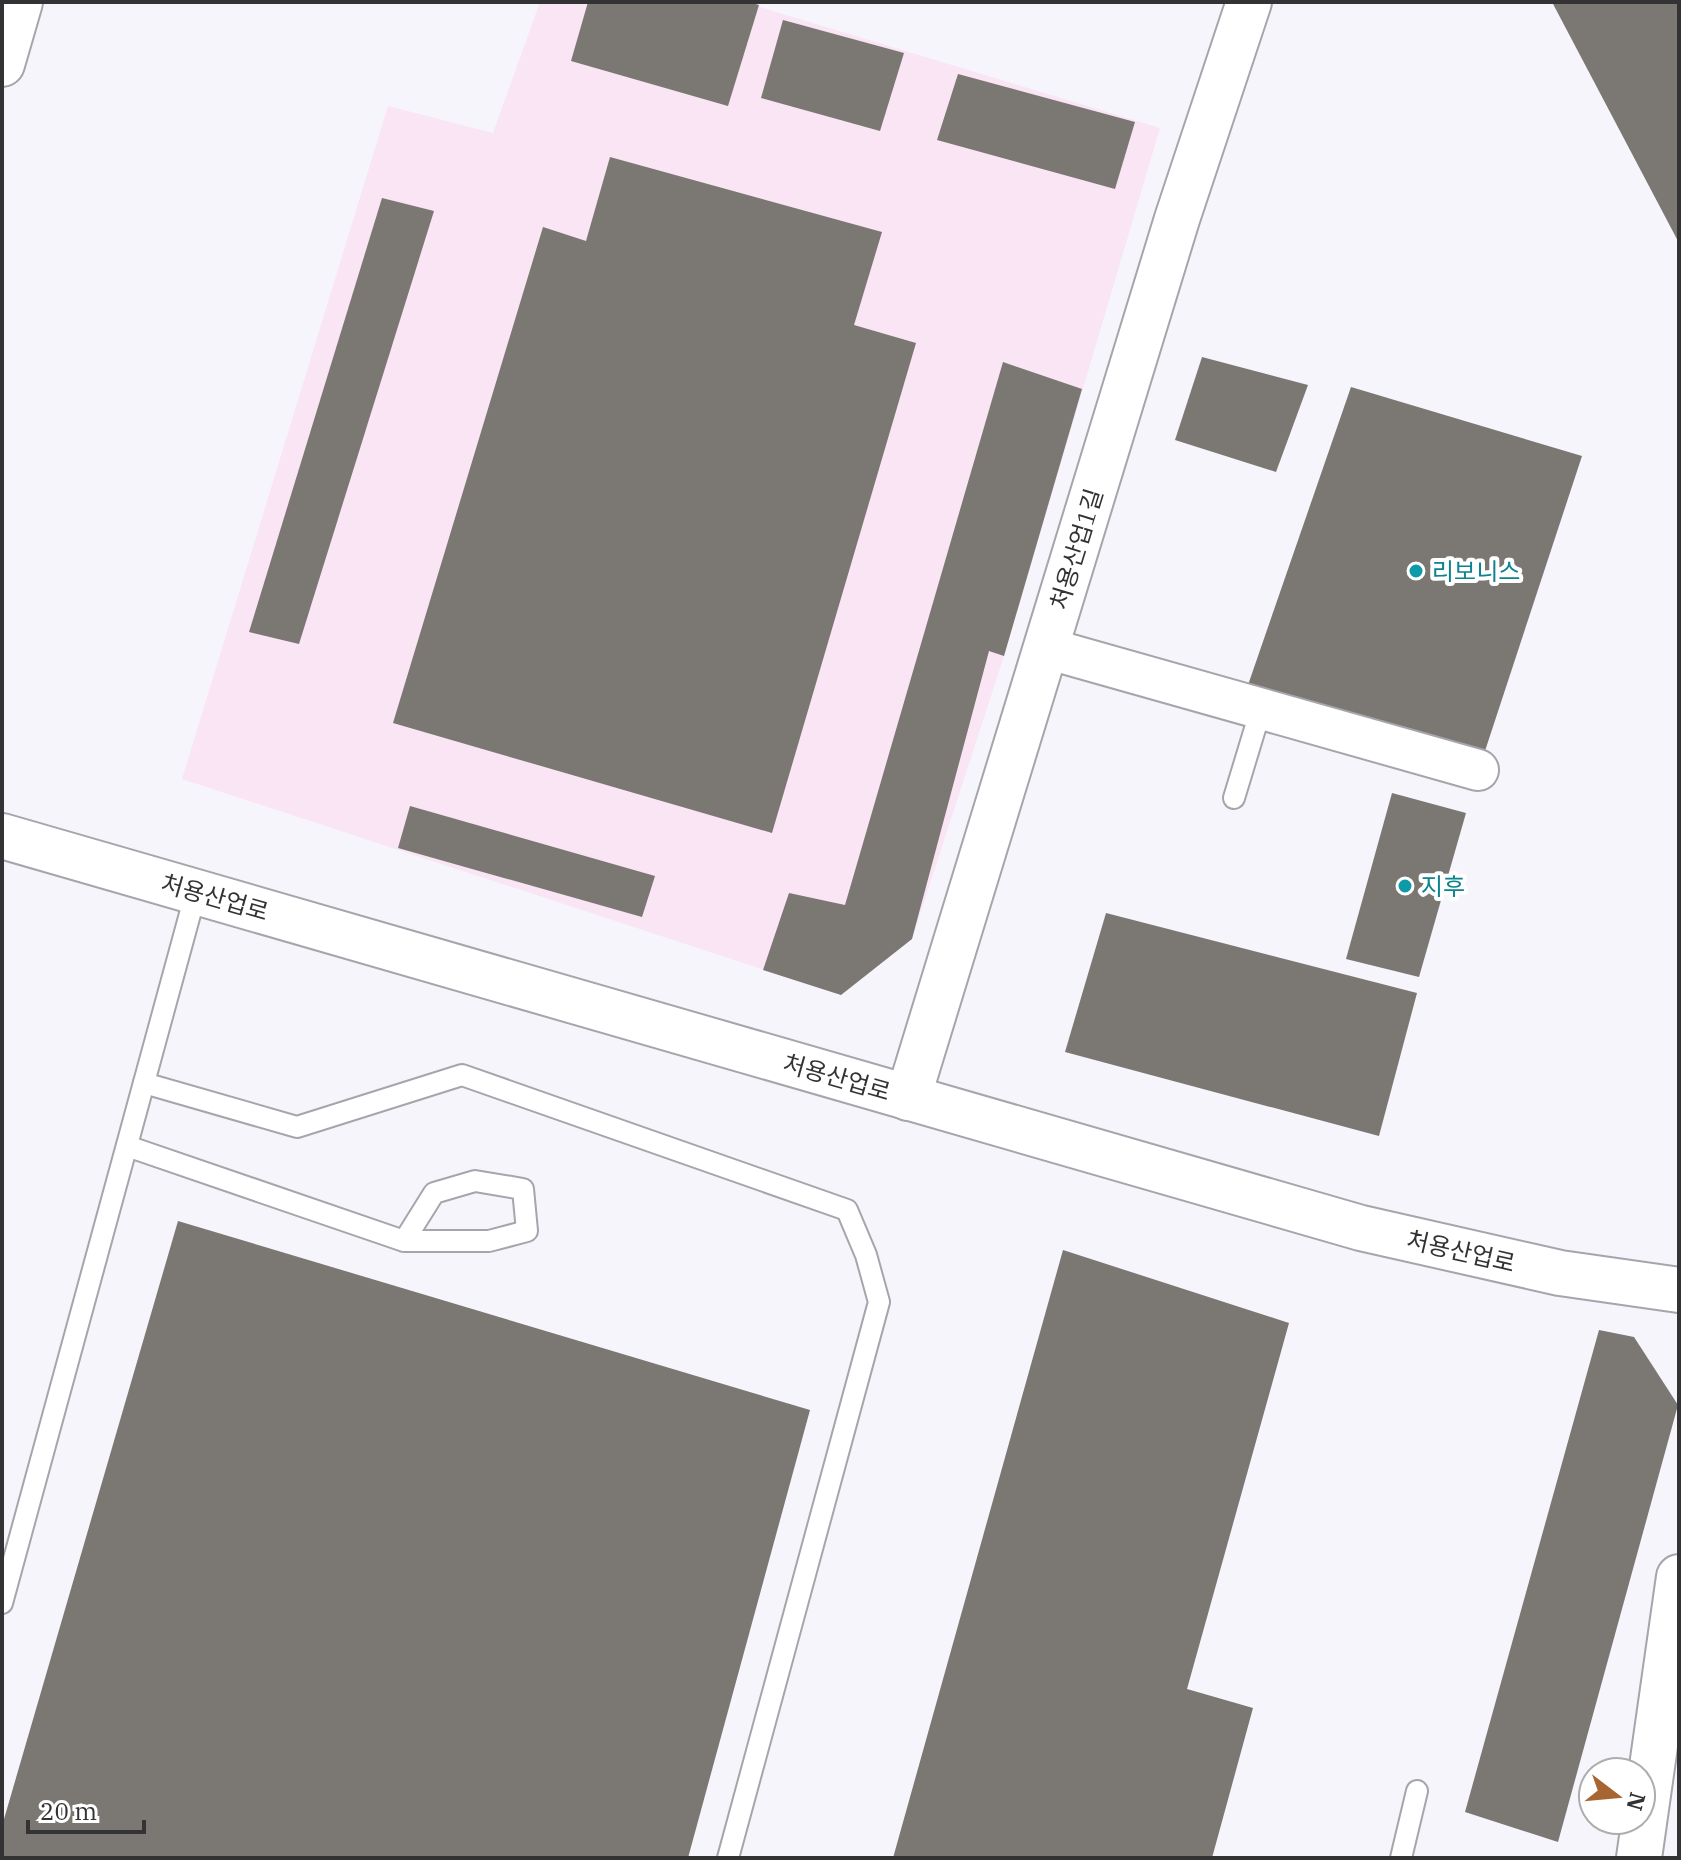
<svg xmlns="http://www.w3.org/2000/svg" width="1681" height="1860" viewBox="0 0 1681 1860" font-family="'IBM Plex Serif','Noto Sans KR',serif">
  <rect width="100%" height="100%" fill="#f6f5fb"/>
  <polygon fill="#f9e5f4" points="540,2 743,2 1160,128 1004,656 912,939 841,995 182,779 388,106 493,133"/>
  <g fill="#7b7772">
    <polygon points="588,2 749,2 759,5 728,106 571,61"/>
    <polygon points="1552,2 1679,2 1679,243"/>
    <polygon points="783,20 904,53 880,131 761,98"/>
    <polygon points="958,74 1135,122 1115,189 937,140"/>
    <polygon points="610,157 882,232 854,325 916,343 772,833 393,723 543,227 586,241"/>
    <polygon points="382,198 434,211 299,644 249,632"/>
    <polygon points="1202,357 1308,385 1276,472 1175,440"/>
    <polygon points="1003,362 1082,389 1004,656 989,651 912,939 841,995 763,970 789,893 845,905"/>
    <polygon points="1351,387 1582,456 1483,757 1248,685"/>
    <polygon points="1392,793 1466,813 1419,977 1346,959"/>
    <polygon points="410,806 655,876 642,917 398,848"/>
    <polygon points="1106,913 1417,993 1379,1136 1065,1052"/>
    <polygon points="178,1221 810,1410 688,1858 2,1858 2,1826"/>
    <polygon points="1063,1250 1289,1323 1187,1689 1253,1708 1212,1858 893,1858"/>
    <polygon points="1599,1330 1634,1337 1678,1405 1558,1842 1465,1812"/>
  </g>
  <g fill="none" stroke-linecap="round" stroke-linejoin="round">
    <g stroke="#a6a5ab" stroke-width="24">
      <g id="service">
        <polyline points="1234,798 1261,709"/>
        <polyline points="144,1083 297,1127 462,1075 847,1210 866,1255 879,1302 728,1858"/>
        <polyline points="127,1146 404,1241 434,1193 475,1181 523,1189 527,1231 489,1241 404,1241"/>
        <polyline points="2,1603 196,892"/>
        <polyline points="1401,1858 1417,1791"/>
      </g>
    </g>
    <g stroke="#a6a5ab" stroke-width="44">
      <polyline id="minor" points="1046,648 1478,770"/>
    </g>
    <g stroke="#a6a5ab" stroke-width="48">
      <g id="tertiary">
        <polyline points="908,1098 1177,219 1249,2"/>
        <polyline points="1639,1858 1679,1577"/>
      </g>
    </g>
    <g stroke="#a6a5ab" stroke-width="48">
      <g id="secondary">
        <polyline points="2,64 20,2"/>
        <polyline points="2,836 1361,1228 1560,1273 1679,1290"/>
      </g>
    </g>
    <use href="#service" stroke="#fff" stroke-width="20"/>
    <use href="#minor" stroke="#fff" stroke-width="40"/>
    <use href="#tertiary" stroke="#fff" stroke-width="44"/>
    <use href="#secondary" stroke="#fff" stroke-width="44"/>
  </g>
  <g fill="#0f9aa8" stroke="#fff" stroke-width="3">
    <circle cx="1416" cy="571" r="8"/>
    <circle cx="1405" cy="886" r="8"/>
  </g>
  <g text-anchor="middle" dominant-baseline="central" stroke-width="8" stroke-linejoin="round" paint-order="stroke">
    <g font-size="24" fill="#333335" stroke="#fff">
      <text transform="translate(1076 549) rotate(-73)">처용산업1길</text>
      <text transform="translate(215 897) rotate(16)">처용산업로</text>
      <text transform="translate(837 1077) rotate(16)">처용산업로</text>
      <text transform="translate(1461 1251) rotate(13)">처용산업로</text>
    </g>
    <g font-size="24" fill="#0d838f" stroke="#fff" text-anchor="start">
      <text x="1432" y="571">리보니스</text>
      <text x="1421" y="886">지후</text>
    </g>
  </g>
  <rect width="1681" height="1860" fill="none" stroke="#333335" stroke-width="8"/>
  <g transform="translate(1617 1796) rotate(106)"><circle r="38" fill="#ffffff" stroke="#adadae" stroke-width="2"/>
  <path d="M0-6L14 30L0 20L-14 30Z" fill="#a76631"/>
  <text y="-12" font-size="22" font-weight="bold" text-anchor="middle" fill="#333335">N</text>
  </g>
  <path d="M28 1820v12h116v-12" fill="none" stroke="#333335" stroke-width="4"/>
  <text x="40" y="1820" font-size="24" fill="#333335" stroke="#ffffff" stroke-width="6" paint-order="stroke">20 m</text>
</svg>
